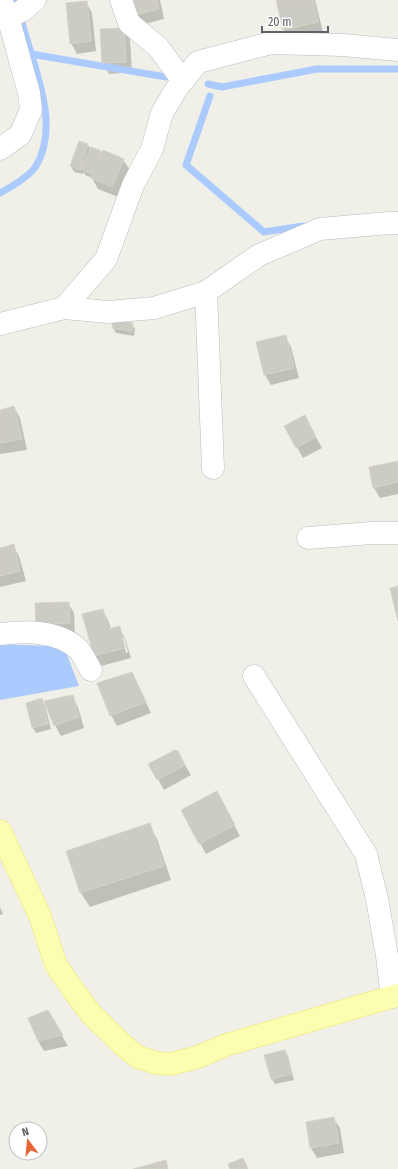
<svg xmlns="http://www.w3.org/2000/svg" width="398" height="1169" viewBox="0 0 398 1169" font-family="'Fira Sans Condensed',sans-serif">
  <rect width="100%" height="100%" fill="#f1f0e8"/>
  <polygon fill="#abcafe" points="0,644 48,646 66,652 79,686 0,700"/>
  <g fill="#0003" fill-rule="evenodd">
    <polygon points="128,0 160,0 164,19 138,26"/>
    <polygon points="277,0 315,0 323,32 290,40 284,30"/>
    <polygon points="86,2 92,13 96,51 77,54 71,43"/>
    <polygon points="123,29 130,39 132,72 109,74 103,63 101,30"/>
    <polygon points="79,142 88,145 91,150 100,152 102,155 123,160 130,170 118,197 98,189 92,178 85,175 84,172 83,174 74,172 71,166"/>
    <polygon points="132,324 135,329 134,336 116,333 113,328"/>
    <polygon points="285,336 291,347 299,378 271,385 265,375"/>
    <polygon points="14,407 20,418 27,450 0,454 0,411"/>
    <polygon points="285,426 310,426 322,448 303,458"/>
    <polygon points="398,462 398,494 380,498 374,488 370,468"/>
    <polygon points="13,546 19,556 26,581 0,587 0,549"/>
    <polygon points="68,603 74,613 75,634 37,625"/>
    <path d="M102,610l6,10 3,10 8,-3 6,11 6,20 -30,8 -6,-10zM122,637h2l4,15 -2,1z"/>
    <polygon points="132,673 151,713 117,726 111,715"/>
    <polygon points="72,696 78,707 84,728 61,736 55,725"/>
    <polygon points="42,700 45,705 51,729 36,733 33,728"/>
    <polygon points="177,752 191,775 164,790 150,765"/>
    <polygon points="222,803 240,836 206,854 182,811"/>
    <polygon points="149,824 157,839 171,880 90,907 81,893 67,852"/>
    <polygon points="0,907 3,914 0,915"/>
    <polygon points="47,1011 68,1046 44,1051 38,1041 29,1018"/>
    <polygon points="285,1051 288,1056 294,1080 275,1084 272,1079 266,1056"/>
    <polygon points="333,1118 340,1128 344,1153 317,1158 311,1148"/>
  </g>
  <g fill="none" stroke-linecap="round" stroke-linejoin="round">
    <g stroke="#abcafe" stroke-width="7">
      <polyline points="31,54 166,77"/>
      <polyline points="208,84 222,87 317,69 398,69"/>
      <polyline points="210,96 186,165 264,232 303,226"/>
      <path d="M0,193c11,-6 30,-17 36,-27 20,-34 6,-76 -4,-110 -6,-19 -11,-38 -18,-56"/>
    </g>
  </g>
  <g fill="#cccbc4" stroke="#d5d4c6">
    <polygon points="127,0 157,0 159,9 131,16"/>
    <polygon points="276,0 313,0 318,22 283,30"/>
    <polygon points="87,1 91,41 70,44 66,3"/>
    <polygon points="124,28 126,62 102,63 100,29"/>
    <polygon points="79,141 88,144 80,170 70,166"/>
    <polygon points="91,147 101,151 91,174 81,169"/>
    <polygon points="103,150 124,159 112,187 91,178"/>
    <polygon points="113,320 133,323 132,331 112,328"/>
    <polygon points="286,335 294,368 264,375 256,342"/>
    <polygon points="14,406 22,439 0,443 0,410"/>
    <polygon points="305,415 316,437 296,448 284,426"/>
    <polygon points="398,461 398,482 373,488 369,467"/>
    <polygon points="14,544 20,571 0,576 0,548"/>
    <polygon points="398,586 398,621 390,588"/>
    <polygon points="69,602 70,623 36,625 35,603"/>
    <polygon points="103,609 108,629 120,626 125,648 94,656 82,614"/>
    <polygon points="132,672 146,702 110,716 97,683"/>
    <polygon points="73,695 79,717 54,726 44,701"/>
    <polygon points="42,698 48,724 32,728 26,703"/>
    <polygon points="175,750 178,751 185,765 157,780 148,764"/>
    <polygon points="217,791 235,825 199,844 181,810"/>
    <polygon points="150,823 164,866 80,893 66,851"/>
    <polygon points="48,1010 63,1035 38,1041 28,1018"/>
    <polygon points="285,1050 292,1074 271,1079 264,1055"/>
    <polygon points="334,1117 339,1143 310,1148 306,1122"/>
    <polygon points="243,1158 248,1169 230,1169 228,1164"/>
    <polygon points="166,1160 168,1169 133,1169"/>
  </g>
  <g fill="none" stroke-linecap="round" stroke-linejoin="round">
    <g stroke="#babbc1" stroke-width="23">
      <g id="minor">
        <polyline points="121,0 129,23 158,47 183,81"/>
        <polyline points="8,17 22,11 35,0"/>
        <polyline points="0,149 20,135 31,110 29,93 8,17 1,0"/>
        <polyline points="206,292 213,468"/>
        <polyline points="64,308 106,259 133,185 152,149 162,113 177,88 198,62 271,43 343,45 398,50"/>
        <polyline points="0,324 64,308 108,312 154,308 206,292 259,255 320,229 389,223 398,223"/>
        <polyline points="308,538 372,533 398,533"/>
        <path d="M0,634c26,-3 57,-4 78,15 5,5 9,15 13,21"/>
        <polyline points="254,676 366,854 377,899 387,956 392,997"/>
      </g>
    </g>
    <g stroke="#f0e362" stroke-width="23">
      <polyline id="major" points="0,831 40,916 56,965 74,991 92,1015 123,1045 138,1057 156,1063 171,1064 198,1057 226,1045 398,995"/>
    </g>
    <use href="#minor" stroke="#fff" stroke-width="22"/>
    <use href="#major" stroke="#fbfeb0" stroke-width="22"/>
  </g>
  <g transform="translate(28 1141) rotate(344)"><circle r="19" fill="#ffffff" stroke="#bfc0c2"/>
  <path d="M0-3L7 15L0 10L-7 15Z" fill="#e76637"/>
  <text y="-6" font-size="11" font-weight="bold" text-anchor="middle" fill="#5f6167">N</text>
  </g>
  <path d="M262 26v6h66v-6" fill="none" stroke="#5f6167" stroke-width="2"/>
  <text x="268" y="26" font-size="12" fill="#5f6167" stroke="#ffffff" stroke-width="3" paint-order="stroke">20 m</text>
</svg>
